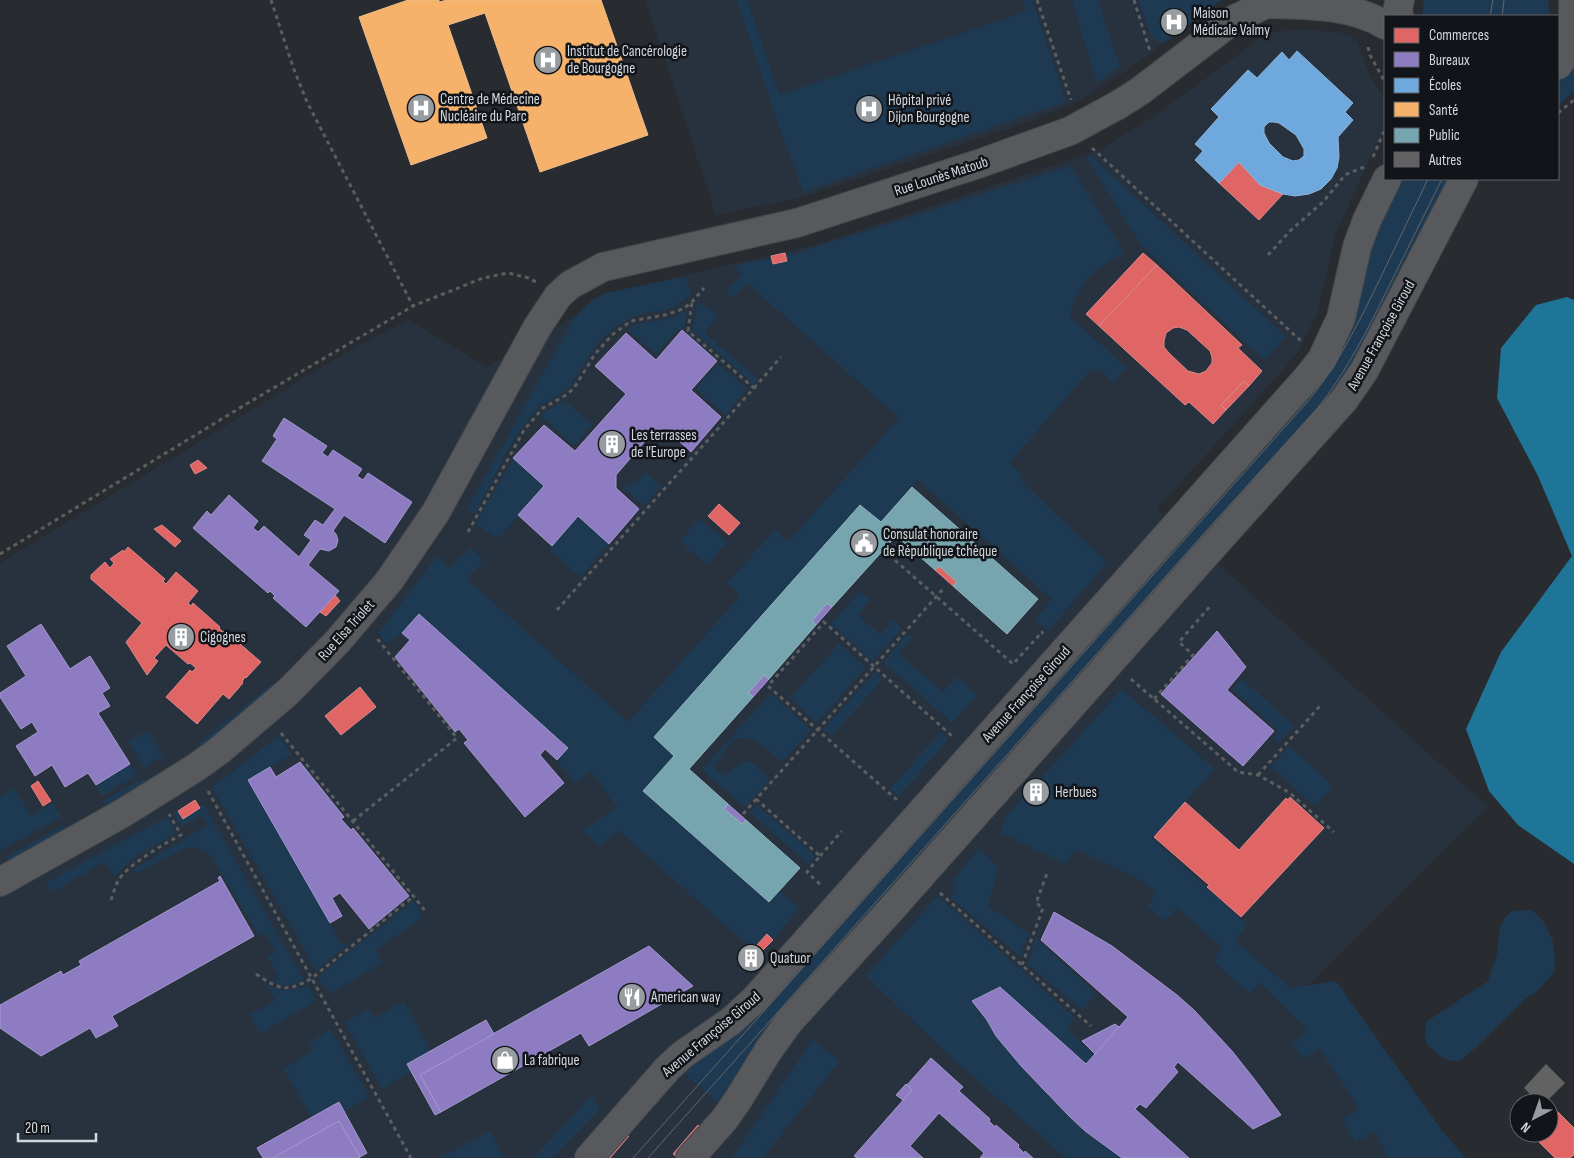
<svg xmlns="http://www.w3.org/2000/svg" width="1574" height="1158" viewBox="0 0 1574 1158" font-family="'Sofia Sans Condensed',sans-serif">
  <rect width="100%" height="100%" fill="#282c30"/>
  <g fill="#27323e" fill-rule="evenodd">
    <polygon points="645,0 1221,0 1122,74 1082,99 1033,120 799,198 716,215"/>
    <path d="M1303,29l39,4 12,5 4,6 8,23 8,16 11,17v26l-50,109 -17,76 -20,40 -9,12 -132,146 331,298 -197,195 164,156h-1455v-595l355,-216 54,-27 78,47 91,-53 34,-22 207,-48 284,-96 50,-31 109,-80 13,-5zM128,547l37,31 -2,3 3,3 10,-12 12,31 3,3 2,-3 27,24 -1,1 4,4 2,-1 36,31 -14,16 -2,-1 -3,5 1,1 -14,16 -6,-5 -26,30 -31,-27 24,-26 2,1 4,-4 -30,-23 -12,13 4,4 -12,12 -20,-32 16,-19 -51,-44 1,-4 13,-12 5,5 4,-5 -4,-4 12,-9 2,2z"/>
  </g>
  <g fill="#1e3a53">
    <polygon points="737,0 747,0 779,95 1026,12 1023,0 1032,0 1066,102 803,192 770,100"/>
    <polygon points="1072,0 1098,0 1120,67 1097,83"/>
    <polygon points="1138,0 1221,0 1163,44 1151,36"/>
    <polygon points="1424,0 1548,0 1550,16 1422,16"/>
    <polygon points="1574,68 1574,91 1558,106 1558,82"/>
    <polygon points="1091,156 1286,337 1264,360 1141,245 1087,159"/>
    <path d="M1070,166l55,87c-31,14 -47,30 -55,64l57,51 -14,15 -11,-11 -10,-4 -83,95 13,12 -2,5 87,82 -59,69 -13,-11 17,-21 -134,-119 -37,42 -21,-17 -206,232 20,19 -31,35 126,111 11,-11 19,17 -26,32 -6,-6 -14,16 -134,-119 -19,15 -18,-15 35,-24 -26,-36 -16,13 -18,-24 11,-12 -149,-133 -17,18 -16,10 -7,-10 58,-77 12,12 21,-20 14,12 -17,19 161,143 112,-126 -13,-13 48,-53 14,11 110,-123 -152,-135 -13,15 -8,-7 16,-17 -9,-8 64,-13z"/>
    <polygon points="1399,179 1454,179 1358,362 722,1107 682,1071 1300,401"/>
    <path d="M685,277l6,15c-21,27 -40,14 -65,28 -30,17 -38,41 -57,67l-4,5 -25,14 -17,20 -14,21 -34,67 -8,-5 107,-191 17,-17 15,-8z"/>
    <polygon points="699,301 718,316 704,333 758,379 754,384 693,331 697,303"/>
    <polygon points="687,310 685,327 677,331 656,354 628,330 635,324 672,318"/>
    <polygon points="718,364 747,389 725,415 696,389"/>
    <polygon points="565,401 592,425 574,446 541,416 544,411"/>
    <polygon points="513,458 544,486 498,539 476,524"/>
    <polygon points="646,473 661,486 644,506 622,487 633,483"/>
    <polygon points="578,516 609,544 580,577 551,551 552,546"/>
    <polygon points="700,519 727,542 707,565 680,541"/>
    <polygon points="860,591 870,600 858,615 880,635 893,620 902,628 873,661 831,624"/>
    <polygon points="908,633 913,637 898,653 943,692 957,677 977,695 952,723 884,662"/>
    <polygon points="839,644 866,667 817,723 790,698"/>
    <polygon points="875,672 883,679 832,736 823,730"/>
    <polygon points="1242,679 1294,726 1278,743 1273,739 1279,731 1232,689"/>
    <polygon points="271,684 274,687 204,750 199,743 232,717"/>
    <polygon points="1122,689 1215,769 1152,838 1247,925 1235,941 1290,988 1336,981 1443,1132 1466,1158 1388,1158 1375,1132 1355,1142 1343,1120 1359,1108 1319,1048 1304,1059 1292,1045 1307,1030 1260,982 1250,994 1213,961 1222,948 1178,908 1164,920 1148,906 1156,892 1137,878 1076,850 1065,864 1000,832 1006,817"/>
    <polygon points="771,693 811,730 782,762 755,740 735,738 713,766 724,776 740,763 750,761 770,779 745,807 702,770"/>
    <polygon points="148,731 163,756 144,768 128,741"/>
    <polygon points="941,732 949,739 899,796 890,789"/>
    <polygon points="278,736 292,754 249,780 340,942 347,946 316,971 212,787 242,765"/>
    <polygon points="1289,746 1333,786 1315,806 1271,767"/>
    <polygon points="130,764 137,775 102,796 96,785"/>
    <polygon points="144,778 148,784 105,808 103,801"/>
    <polygon points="14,789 31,816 52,803 61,817 0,851 0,797"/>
    <path d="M204,805l100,175c-13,5 -20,8 -33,1l8,-4 -12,-20 9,-6 -11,-18 -6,3 -49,-82 -13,-7 -13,1 -48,26 -2,-5 74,-44 -6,-10 -21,12 -8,-14 5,-2 5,8z"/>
    <polygon points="757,805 815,856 808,864 750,812"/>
    <polygon points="167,817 176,833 135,857 114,876 105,861 52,892 47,882"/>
    <polygon points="64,825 68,830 8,862 6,857"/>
    <polygon points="979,848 998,867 988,906 1029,934 1020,956 950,897 956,887 951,883"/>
    <polygon points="938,896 1075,1018 1067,1029 1094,1055 1086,1064 1000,987 972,1001 987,1020 996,1036 1032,1079 1085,1131 1122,1158 1066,1158 952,1058 866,976"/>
    <polygon points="413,901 420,911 421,920 376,949 382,963 330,994 318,977"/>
    <polygon points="1532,910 1543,921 1549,932 1553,942 1555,958 1554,972 1538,991 1525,999 1474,1049 1461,1060 1450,1061 1440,1056 1429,1047 1425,1041 1426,1022 1488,981 1497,954 1500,927 1506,916 1513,911"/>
    <polygon points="1043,920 1037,939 1096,994 1083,1010 1027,964 1033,950 1032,946"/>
    <path d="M267,985c14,8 26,6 41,0l8,16 -56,33 -11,-19 27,-15 -10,-14z"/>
    <polygon points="404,1002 431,1051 407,1064 411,1072 382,1089 345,1022 368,1009 374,1018"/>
    <polygon points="329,1030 331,1030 369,1097 344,1112 312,1117 283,1069 312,1051 308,1044"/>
    <polygon points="813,1039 838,1060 838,1063 763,1158 732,1158"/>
    <polygon points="592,1095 600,1109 552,1158 534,1158"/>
    <polygon points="490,1131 504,1158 439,1158"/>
  </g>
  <polygon fill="#1f7597" points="1567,297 1574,300 1574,864 1518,825 1489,791 1466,729 1501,652 1572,556 1538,476 1497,398 1501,348 1536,305"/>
  <g fill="#e06666" stroke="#dc888a" fill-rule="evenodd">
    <polygon points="1239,162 1260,185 1283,194 1259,220 1219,183"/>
    <polygon points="785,253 787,261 773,264 771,256"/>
    <polygon points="1143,253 1157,265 1099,326 1086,314"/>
    <path d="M1157,265l85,80 -4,3 24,23 -13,15 -5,-5 -23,24 5,5 -13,14 -24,-22 -4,3 -86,-79zM1179,327l8,3 23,21 2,6v6l-6,8 -7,3 -11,-3 -19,-18 -5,-6v-6l2,-8 7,-5z"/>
    <polygon points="1244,381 1249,386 1226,410 1221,405"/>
    <polygon points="198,460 207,468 195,474 190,465"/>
    <polygon points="719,504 740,523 729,535 708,516"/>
    <polygon points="162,525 181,541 175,547 154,529"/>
    <polygon points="128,547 165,579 163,581 166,584 176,572 198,591 188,603 191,606 193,603 220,627 219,628 223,632 225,631 261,662 246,678 245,677 242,682 243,683 229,699 223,694 197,724 166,697 190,670 192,672 196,668 190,663 188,664 166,645 154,658 158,661 147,675 126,642 142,623 91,579 91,575 105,562 110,568 114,563 110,559 123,550 124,552"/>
    <polygon points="939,566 957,582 953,586 935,570"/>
    <polygon points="335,595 340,601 326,616 320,612"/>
    <polygon points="360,687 376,707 341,735 325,716"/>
    <polygon points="38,781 51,801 43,806 31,786"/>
    <polygon points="1038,784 1044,789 1035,800 1029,794"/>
    <polygon points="1290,797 1324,828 1241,917 1207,887 1209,885 1154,837 1185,802 1239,850 1286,798 1288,800"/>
    <polygon points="195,800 200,808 183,819 178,811"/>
    <polygon points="767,934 773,940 763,950 757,945"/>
    <polygon points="753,950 758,955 749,967 743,961"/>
    <polygon points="1556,1110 1574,1128 1574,1155 1570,1158 1555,1158 1531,1134 1549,1133 1549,1117"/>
    <polygon points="698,1125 703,1130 678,1158 673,1154"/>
    <polygon points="624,1132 629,1136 610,1158 601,1158"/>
  </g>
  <g fill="#8e7cc3" stroke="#a398cb">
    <polygon points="682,330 717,361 691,390 721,417 691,452 668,431 653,432 616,475 616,488 639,509 609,544 578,516 552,546 518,515 544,486 513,458 544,425 575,451 626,394 595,366 626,333 656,360"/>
    <polygon points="284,418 327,446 322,453 328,457 333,450 362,469 357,476 363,480 368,473 412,502 385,543 344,515 333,531 336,534 338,540 336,547 329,551 320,549 308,565 339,591 306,627 273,598 275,596 270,591 268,593 193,528 207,511 211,515 229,495 258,521 253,528 258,532 264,526 299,557 311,540 304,535 315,520 323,525 335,509 262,461 277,439 273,436"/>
    <polygon points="827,603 832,607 816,625 812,621"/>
    <polygon points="419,614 568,748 557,760 545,749 540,755 564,783 525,817 464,743 468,740 459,729 455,732 395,657 410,640 402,633"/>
    <polygon points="41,624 70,669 90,656 110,688 102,693 110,706 98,713 130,764 96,785 88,773 65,787 52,765 35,776 16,746 38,732 32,722 21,729 0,697 0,693 26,676 7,646"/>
    <polygon points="1217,631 1246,667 1227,690 1274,731 1243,766 1161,694"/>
    <polygon points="764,675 769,679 753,697 748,693"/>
    <polygon points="300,762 344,817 341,819 351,830 353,828 409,896 369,929 340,893 332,898 342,916 330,923 248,780 270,767 276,777"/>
    <polygon points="728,804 746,820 742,824 724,809"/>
    <polygon points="220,876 254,936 112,1016 118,1026 96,1038 90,1028 41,1056 0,1028 0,1005 61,971 63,975 81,965 79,961 220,881 218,878"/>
    <polygon points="1054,912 1112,946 1177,995 1194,1010 1232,1051 1255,1080 1281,1115 1253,1129 1178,1062 1174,1067 1178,1072 1146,1108 1140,1104 1135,1109 1189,1158 1122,1158 1085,1131 1069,1116 1022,1067 996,1036 987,1020 972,1001 1000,987 1086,1064 1128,1017 1041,940"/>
    <polygon points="649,946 693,986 589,1046 581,1033 441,1112 420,1075"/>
    <polygon points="486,1020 494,1034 420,1075 441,1112 435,1115 407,1064"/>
    <polygon points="1115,1024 1119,1027 1095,1054 1082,1041"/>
    <polygon points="931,1058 963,1087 959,1091 990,1119 989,1121 995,1127 996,1125 1019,1145 1018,1147 1024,1153 1025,1151 1033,1158 980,1158 984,1153 939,1113 910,1146 923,1158 857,1158 854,1156 912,1090 907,1085"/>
    <polygon points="906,1084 912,1090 903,1100 896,1095"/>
    <polygon points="339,1102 367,1153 360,1157 339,1121 273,1158 263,1158 257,1148"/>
    <polygon points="339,1121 360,1157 358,1158 273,1158"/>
  </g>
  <path fill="#6fa8dc" stroke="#8db6dc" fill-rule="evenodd" d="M1297,51l56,52 -8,9 8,8 -15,17 1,20 -2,11 -6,11 -10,10 -12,5 -14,2 -12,-2 -23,-9 -21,-23 -20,21 -24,-23 8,-9 -8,-7 24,-27 -8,-8 37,-39 9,8 25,-26 7,8zM1269,122h5l5,1 17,12 8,14v7l-5,4 -6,1 -10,-4 -14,-14 -5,-10v-6z"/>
  <polygon fill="#f6b26b" stroke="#ecbd8d" points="408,0 439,0 439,2 447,0 601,0 648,135 540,172 485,13 448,25 487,138 411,165 359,17"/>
  <polygon fill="#76a5af" stroke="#92b4bd" points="912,487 1038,599 1007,634 953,586 957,582 939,566 935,570 896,536 832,607 827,603 812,621 816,625 769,679 764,675 748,693 753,697 689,769 728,804 724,809 742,824 746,820 800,868 769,902 643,791 674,756 654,737 860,505 881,522"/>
  <polygon fill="#636263" points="1546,1064 1565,1083 1545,1103 1539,1103 1524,1088"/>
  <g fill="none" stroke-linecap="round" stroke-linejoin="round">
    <g stroke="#44484b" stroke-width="30">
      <g id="minor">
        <path d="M1266,4c39,1 85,0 119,21"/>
        <polyline points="1399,16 1398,7 1400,0"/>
        <path d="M1558,65c13,-17 16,-44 15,-65"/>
        <polyline points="0,882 123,813 195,768 220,750 288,692 337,642 389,581 436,512 538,326 558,296 570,285 603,267 797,223 981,163 1070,131 1118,105 1140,91 1233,20 1266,4 1271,0"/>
        <polyline points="589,1158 667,1069 682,1055 731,1021 755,999 1307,378 1322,359 1341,318 1357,247 1367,220 1387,179"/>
        <polyline points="690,1158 724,1120 738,1100 768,1051 788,1023 887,914 1191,571 1344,400 1364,371 1464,179"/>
      </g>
    </g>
    <g stroke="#5b5e60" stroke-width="3" stroke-dasharray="4 4" stroke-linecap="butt">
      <polyline points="271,0 293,67 307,102 413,306"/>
      <polyline points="1037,0 1071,100"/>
      <polyline points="1134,0 1150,51"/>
      <polyline points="1368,47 1370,55 1385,82"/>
      <polyline points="1558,113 1574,100"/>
      <polyline points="1092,148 1301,341"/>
      <polyline points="1373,157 1385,129"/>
      <polyline points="1268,255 1291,230 1323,202 1345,175 1364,167"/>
      <polyline points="754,388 781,357"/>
      <polyline points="468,532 524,430 543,408 568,394 576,385 595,354 612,335 631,321 665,315 683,309 692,302 704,288"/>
      <polyline points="0,554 248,403 413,306 483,278 508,273 529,278 536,282"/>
      <polyline points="889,555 1013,664 1042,632 1043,634"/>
      <polyline points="557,610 754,388 688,331 692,302"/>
      <polyline points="1131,679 1238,772 1258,775 1290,793 1334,832"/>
      <polyline points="1154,699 1193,655 1179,642 1212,604"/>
      <polyline points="281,733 427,913"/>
      <polyline points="1258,775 1321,705"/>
      <polyline points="208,791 411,1158"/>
      <polyline points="756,799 820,856 807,872 822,886"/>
      <polyline points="897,800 768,686 824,622 952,736"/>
      <polyline points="743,814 943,589"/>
      <polyline points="353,821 457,738 375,636"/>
      <polyline points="820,856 842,831"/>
      <polyline points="940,893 1091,1026"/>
      <path d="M111,900c2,-6 4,-13 7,-19 8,-15 47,-38 63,-46l-12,-21"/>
      <polyline points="1022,965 1043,908 1036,903 1048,871"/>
      <path d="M256,974c24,16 30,19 56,4l102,-82"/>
    </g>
    <use href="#minor" stroke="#57595c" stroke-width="28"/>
    <g stroke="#646668" stroke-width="1">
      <polyline points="1490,16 1493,0"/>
      <polyline points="1502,16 1504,0"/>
      <path d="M633,1158l676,-758c29,-36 48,-74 68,-115 17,-35 34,-71 51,-106"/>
      <path d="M648,1158l560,-629 109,-120c30,-38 51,-80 72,-123 18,-36 35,-71 53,-107"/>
    </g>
  </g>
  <defs>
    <g id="hospital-disc" transform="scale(1.4375)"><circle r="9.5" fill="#979ca0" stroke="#111418"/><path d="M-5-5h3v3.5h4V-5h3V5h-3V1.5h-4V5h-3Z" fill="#fff"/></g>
    <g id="building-disc" transform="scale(1.4375)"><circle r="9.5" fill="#979ca0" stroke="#111418"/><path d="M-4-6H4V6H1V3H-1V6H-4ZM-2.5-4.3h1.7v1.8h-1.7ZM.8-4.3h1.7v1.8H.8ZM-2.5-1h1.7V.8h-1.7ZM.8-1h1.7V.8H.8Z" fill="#fff"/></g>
    <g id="civic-disc" transform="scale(1.4375)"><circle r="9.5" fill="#979ca0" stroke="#111418"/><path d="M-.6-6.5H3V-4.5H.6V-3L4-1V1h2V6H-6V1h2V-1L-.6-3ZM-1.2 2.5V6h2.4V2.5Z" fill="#fff"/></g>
    <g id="restaurant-disc" transform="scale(1.4375)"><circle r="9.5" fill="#979ca0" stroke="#111418"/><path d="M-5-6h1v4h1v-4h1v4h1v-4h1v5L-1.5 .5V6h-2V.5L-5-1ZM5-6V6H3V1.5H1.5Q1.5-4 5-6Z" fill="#fff"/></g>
    <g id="shop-disc" transform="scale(1.4375)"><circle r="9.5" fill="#979ca0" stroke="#111418"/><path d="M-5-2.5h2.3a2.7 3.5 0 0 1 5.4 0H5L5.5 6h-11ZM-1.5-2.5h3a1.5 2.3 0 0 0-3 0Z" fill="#fff"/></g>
  </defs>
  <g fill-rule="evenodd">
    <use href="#hospital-disc" x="1174" y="22"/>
    <use href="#hospital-disc" x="548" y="60"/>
    <use href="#hospital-disc" x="421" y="108"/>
    <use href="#hospital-disc" x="869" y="109"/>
    <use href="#building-disc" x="612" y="444"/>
    <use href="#civic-disc" x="864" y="543"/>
    <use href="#building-disc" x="181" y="637"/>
    <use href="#building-disc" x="1036" y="792"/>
    <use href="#building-disc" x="751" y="958"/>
    <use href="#restaurant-disc" x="632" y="997"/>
    <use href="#shop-disc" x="505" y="1060"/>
  </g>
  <g text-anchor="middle" stroke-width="5" stroke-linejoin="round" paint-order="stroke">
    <g font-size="15" fill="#d3d8dd" stroke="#111418" text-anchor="start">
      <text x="1193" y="18">Maison<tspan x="1193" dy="17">Médicale Valmy</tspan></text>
      <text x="567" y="56">Institut de Cancérologie<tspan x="567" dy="17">de Bourgogne</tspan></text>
      <text x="440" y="104">Centre de Médecine<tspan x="440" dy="17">Nucléaire du Parc</tspan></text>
      <text x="888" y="105">Hôpital privé<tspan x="888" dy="17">Dijon Bourgogne</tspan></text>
      <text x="631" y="440">Les terrasses<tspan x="631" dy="17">de l'Europe</tspan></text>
      <text x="883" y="539">Consulat honoraire<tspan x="883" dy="17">de République tchèque</tspan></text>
      <text x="200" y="642">Cigognes</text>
      <text x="1055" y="797">Herbues</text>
      <text x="770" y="963">Quatuor</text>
      <text x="651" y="1002">American way</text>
      <text x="524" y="1065">La fabrique</text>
    </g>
    <g font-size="15" fill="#d3d8dd" stroke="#111418">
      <text transform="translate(941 176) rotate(-18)" y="5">Rue Lounès Matoub</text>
      <text transform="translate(1381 335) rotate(-61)" y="5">Avenue Françoise Giroud</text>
      <text transform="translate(346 630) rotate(-48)" y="5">Rue Elsa Triolet</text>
      <text transform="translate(1026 694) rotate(-48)" y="5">Avenue Françoise Giroud</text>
      <text transform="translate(711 1034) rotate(-40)" y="5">Avenue Françoise Giroud</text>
    </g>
  </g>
  <rect x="1384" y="15" width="175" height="165" fill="#111418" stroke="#5f6267"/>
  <rect x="1394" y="28" width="25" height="15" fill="#e06666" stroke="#5f6267"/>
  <text x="1429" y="40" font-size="15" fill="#d3d8dd">Commerces</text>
  <rect x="1394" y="52" width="25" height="15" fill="#8e7cc3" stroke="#5f6267"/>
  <text x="1429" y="65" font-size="15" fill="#d3d8dd">Bureaux</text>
  <rect x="1394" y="78" width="25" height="15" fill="#6fa8dc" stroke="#5f6267"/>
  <text x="1429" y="90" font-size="15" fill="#d3d8dd">Écoles</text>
  <rect x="1394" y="102" width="25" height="15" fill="#f6b26b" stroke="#5f6267"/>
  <text x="1429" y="115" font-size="15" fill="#d3d8dd">Santé</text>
  <rect x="1394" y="128" width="25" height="15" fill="#76a5af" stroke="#5f6267"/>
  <text x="1429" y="140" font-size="15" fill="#d3d8dd">Public</text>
  <rect x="1394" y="152" width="25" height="15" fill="#636263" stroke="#5f6267"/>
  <text x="1429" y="165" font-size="15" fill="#d3d8dd">Autres</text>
  <g transform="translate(1534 1118) rotate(221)"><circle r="24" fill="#111418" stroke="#5f6267"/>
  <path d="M0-4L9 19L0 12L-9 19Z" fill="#979ca0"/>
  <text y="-8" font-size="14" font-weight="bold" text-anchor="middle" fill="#d3d8dd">N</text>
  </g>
  <path d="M18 1133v8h78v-8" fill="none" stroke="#d3d8dd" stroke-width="2.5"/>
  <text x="25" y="1133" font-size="15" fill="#d3d8dd" stroke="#111418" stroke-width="4" paint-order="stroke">20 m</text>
</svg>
